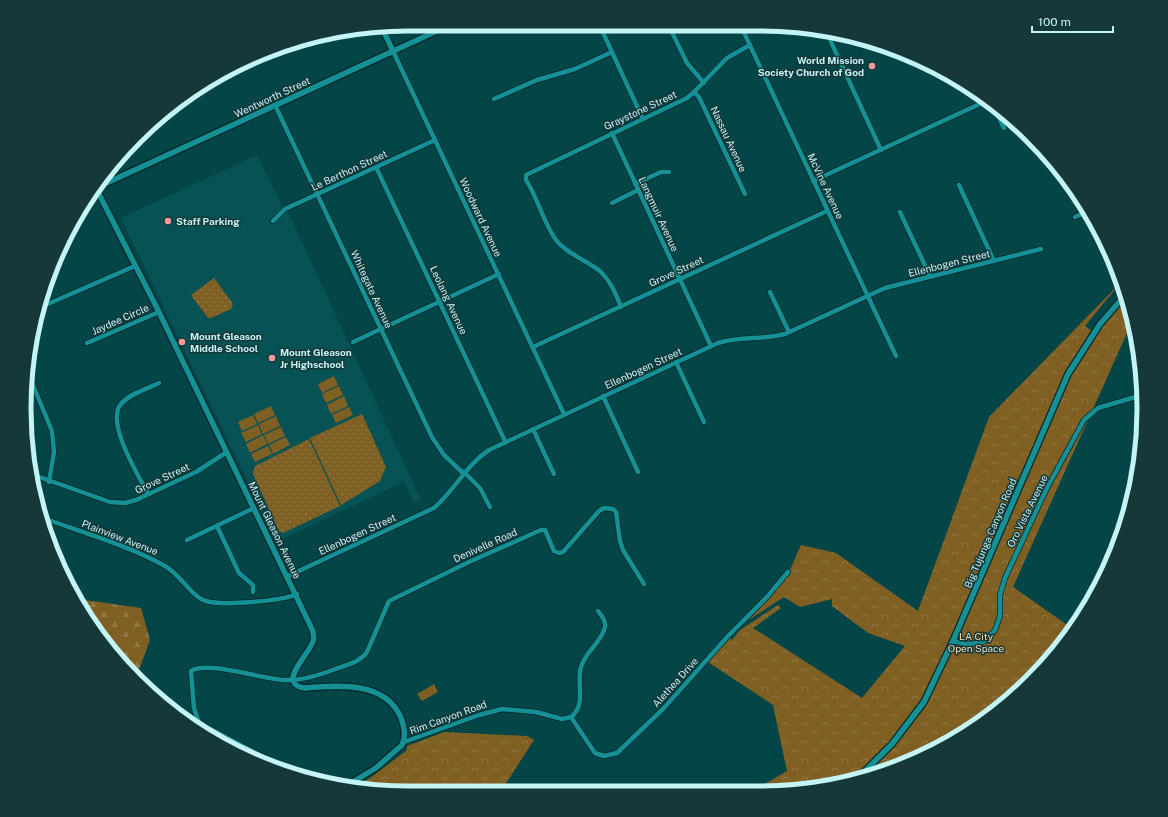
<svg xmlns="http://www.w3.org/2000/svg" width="1168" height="817" viewBox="0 0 1168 817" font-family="'Public Sans',sans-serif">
  <defs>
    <pattern id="grass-dots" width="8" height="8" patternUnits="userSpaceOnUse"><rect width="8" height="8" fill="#805f23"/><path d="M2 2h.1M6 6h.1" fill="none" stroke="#907744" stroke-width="1.8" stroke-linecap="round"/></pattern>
    <pattern id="forest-firs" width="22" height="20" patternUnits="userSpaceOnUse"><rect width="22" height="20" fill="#805f23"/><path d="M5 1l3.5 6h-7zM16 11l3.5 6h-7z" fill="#907744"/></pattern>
    <pattern id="park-crowns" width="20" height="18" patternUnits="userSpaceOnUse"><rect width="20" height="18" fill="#805f23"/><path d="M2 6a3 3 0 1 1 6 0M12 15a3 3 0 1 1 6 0" fill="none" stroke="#907744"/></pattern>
  </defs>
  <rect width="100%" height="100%" fill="#044548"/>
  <polygon fill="#075255" points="257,155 282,205 289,214 421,500 414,503 404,482 278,541 230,445 121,218"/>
  <g fill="url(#grass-dots)">
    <polygon points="214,278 233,304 231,309 211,318 208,318 191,295"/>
    <polygon points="362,414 386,467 380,481 341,505 310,438"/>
    <polygon points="309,439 340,506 283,533 279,531 253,474 255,466"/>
  </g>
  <polygon fill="url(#forest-firs)" points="78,599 141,608 150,640 136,678 120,662"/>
  <g fill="url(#park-crowns)" fill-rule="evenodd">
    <path d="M1122,281l-37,45 8,6 33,-39 6,29 -119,265 60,42 -8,13 -52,55 -84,56 -119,37h-55l32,-19 -14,-66 -68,-45 27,-32 32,-29 26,-29 11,-25 35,8 82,58 71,-194zM784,597l16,10 32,-8v7l36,27 37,13 -43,52 -109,-70 28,-20 -3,-3 -38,25 -8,10 -3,-3 12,-12z"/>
    <polygon points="444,732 527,736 534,740 501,791 384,792 354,787 370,778 407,750 407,746"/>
  </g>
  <g fill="#805f23">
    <polygon points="334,376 338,385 322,393 318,384"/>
    <polygon points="339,386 343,395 326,403 322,394"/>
    <polygon points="344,396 348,406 331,414 327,405"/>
    <polygon points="271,406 275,415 258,423 254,414"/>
    <polygon points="349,407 353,415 336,423 332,415"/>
    <polygon points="253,415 257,424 242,431 238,422"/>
    <polygon points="276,416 280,426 263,434 259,424"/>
    <polygon points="258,425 262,434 246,442 241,433"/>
    <polygon points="281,427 285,436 268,444 264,435"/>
    <polygon points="263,435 267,444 250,453 246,444"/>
    <polygon points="286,437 290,445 273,454 269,445"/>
    <polygon points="268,446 272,454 255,462 251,454"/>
    <polygon points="434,684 438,692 422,701 417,694"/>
  </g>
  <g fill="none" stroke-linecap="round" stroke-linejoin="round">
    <g stroke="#05282a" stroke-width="6">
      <g id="minor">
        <polyline points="599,24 643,119"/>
        <polyline points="668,24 687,63 704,83"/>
        <polyline points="740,24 896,356"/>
        <polyline points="826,31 881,150"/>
        <polyline points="393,51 564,414"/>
        <polyline points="694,92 699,97 745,194"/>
        <polyline points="494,99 537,80 575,69 612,52"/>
        <polyline points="275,105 432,437 444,455 463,473"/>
        <polyline points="996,112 1004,128"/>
        <polyline points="612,133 711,346"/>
        <polyline points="376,167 505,441"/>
        <polyline points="813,181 984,102"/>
        <polyline points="635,184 661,172 669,172"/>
        <polyline points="959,185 994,261"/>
        <polyline points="612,203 638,190"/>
        <polyline points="900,212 930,276"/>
        <polyline points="1075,217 1089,211"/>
        <polyline points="273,221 285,209 435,140"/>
        <polyline points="770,292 789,332"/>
        <polyline points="41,307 135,266"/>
        <path d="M621,307c-5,-13 -10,-25 -20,-35 -14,-12 -33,-17 -45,-32 -13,-18 -18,-42 -30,-60v-5l161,-77 7,-6 33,-34 23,-13"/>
        <polyline points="353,342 499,274"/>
        <polyline points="87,343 159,312"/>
        <polyline points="533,347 827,211"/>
        <polyline points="676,362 704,422"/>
        <polyline points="28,373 52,431 54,452 49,482"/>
        <polyline points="603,396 638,472"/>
        <polyline points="533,429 554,474"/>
        <polyline points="464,472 480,488 490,507"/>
        <polyline points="31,474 110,502 125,503 136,500 196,472 227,452"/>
        <path d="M148,494c-9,-18 -43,-72 -27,-90 8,-10 26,-15 38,-21"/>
        <path d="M43,518c41,15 84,27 122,48 15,8 27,31 41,35 17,5 76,0 91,-7"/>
        <polyline points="217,526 239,573 253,585 253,592"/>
        <polyline points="187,540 254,508"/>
        <path d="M288,576l146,-68c21,-18 32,-43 55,-58l229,-107c22,-7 45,-3 67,-9l100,-46 156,-39"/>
        <polyline points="953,641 966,644 979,643 985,641 995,630 1000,616 1000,595 1005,578 1047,488 1084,420 1098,408 1142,395"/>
        <polyline points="571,717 595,753 604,756 617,753 663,709 728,636 767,597 788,572"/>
        <path d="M404,742l75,-27 23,-6 34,3 26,7 9,-2c16,-13 5,-33 10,-50 4,-15 21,-25 24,-40 1,-6 -3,-11 -7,-16"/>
        <path d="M296,774l-97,-51 -5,-15 -3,-37c15,-11 74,9 94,9 17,1 38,-6 53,-12 11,-4 22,-6 29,-16l22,-51 80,-39 72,-32h4l9,21 5,2 4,-1 36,-41 5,-3 9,1 3,3 4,29 3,9 21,34"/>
      </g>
    </g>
    <g stroke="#05282a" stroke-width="8">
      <g id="tertiary">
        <polyline points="382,28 393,51"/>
        <polyline points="100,186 452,24"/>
        <path d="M97,190l62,122 153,317c1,4 3,8 1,12 -3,13 -38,43 -8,47 33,-3 81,-7 96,30 3,8 5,19 1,27l-26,23 -30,18"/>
        <polyline points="862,774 892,744 924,702 953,641 1068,374 1100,324 1126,294"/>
      </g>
    </g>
    <use href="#minor" stroke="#159196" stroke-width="4.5"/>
    <use href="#tertiary" stroke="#159196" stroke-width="5.5"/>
  </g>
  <g fill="#f59b9b" stroke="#163839" stroke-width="1.5">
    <circle cx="872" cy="66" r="4"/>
    <circle cx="168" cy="221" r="4"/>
    <circle cx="182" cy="342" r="4"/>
    <circle cx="272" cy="358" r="4"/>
  </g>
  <g text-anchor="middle" stroke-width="3" stroke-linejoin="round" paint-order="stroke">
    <g font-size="10" font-weight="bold" fill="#c4f4f6" stroke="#163839" text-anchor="start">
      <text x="864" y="64" text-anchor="end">World Mission<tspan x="864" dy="12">Society Church of God</tspan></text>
      <text x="176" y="225">Staff Parking</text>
      <text x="190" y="340">Mount Gleason<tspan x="190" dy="12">Middle School</tspan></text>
      <text x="280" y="356">Mount Gleason<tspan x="280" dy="12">Jr Highschool</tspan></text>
    </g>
    <g font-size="10" fill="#c4f4f6" stroke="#163839">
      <text transform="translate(272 97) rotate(-25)" y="4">Wentworth Street</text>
      <text transform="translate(640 110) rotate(-25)" y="4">Graystone Street</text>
      <text transform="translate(729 139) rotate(65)" y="4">Nassau Avenue</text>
      <text transform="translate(349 170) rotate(-25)" y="4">Le Berthon Street</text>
      <text transform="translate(826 186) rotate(65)" y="4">McVine Avenue</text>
      <text transform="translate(659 214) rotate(65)" y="4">Langmuir Avenue</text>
      <text transform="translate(481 217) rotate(65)" y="4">Woodward Avenue</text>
      <text transform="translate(949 263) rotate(-14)" y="4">Ellenbogen Street</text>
      <text transform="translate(676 271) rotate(-25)" y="4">Grove Street</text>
      <text transform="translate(372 289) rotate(65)" y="4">Whitegate Avenue</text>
      <text transform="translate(449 300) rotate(65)" y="4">Leolang Avenue</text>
      <text transform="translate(120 319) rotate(-24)" y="4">Jaydee Circle</text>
      <text transform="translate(643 368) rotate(-25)" y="4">Ellenbogen Street</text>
      <text transform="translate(162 478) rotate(-25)" y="4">Grove Street</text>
      <text transform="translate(1027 511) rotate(-64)" y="4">Oro Vista Avenue</text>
      <text transform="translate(275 530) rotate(64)" y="4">Mount Gleason Avenue</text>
      <text transform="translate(990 533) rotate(-67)" y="4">Big Tujunga Canyon Road</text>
      <text transform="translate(357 534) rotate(-25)" y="4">Ellenbogen Street</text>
      <text transform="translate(120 537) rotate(21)" y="4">Plainview Avenue</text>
      <text transform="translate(485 545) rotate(-24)" y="4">Denivelle Road</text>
      <text transform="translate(675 682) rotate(-48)" y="4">Alethea Drive</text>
      <text transform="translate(448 717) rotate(-20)" y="4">Rim Canyon Road</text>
    </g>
    <g font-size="10" fill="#fadeb1" stroke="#163839">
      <text x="976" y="640">LA City<tspan x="976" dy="12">Open Space</tspan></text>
    </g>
  </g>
  <path d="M0 0H1168V817H0ZM408 31H760A377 377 0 0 1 1137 408V409A377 377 0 0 1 760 786H408A377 377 0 0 1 31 409V408A377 377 0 0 1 408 31Z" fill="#163839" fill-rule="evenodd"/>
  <path fill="none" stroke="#c4f4f6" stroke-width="5" d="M408 31H760A377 377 0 0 1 1137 408V409A377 377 0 0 1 760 786H408A377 377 0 0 1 31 409V408A377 377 0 0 1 408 31Z"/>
  <path d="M1032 26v6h81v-6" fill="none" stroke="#c4f4f6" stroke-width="2"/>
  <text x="1038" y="26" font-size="12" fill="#c4f4f6" stroke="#163839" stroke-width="3" paint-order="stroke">100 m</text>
</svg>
